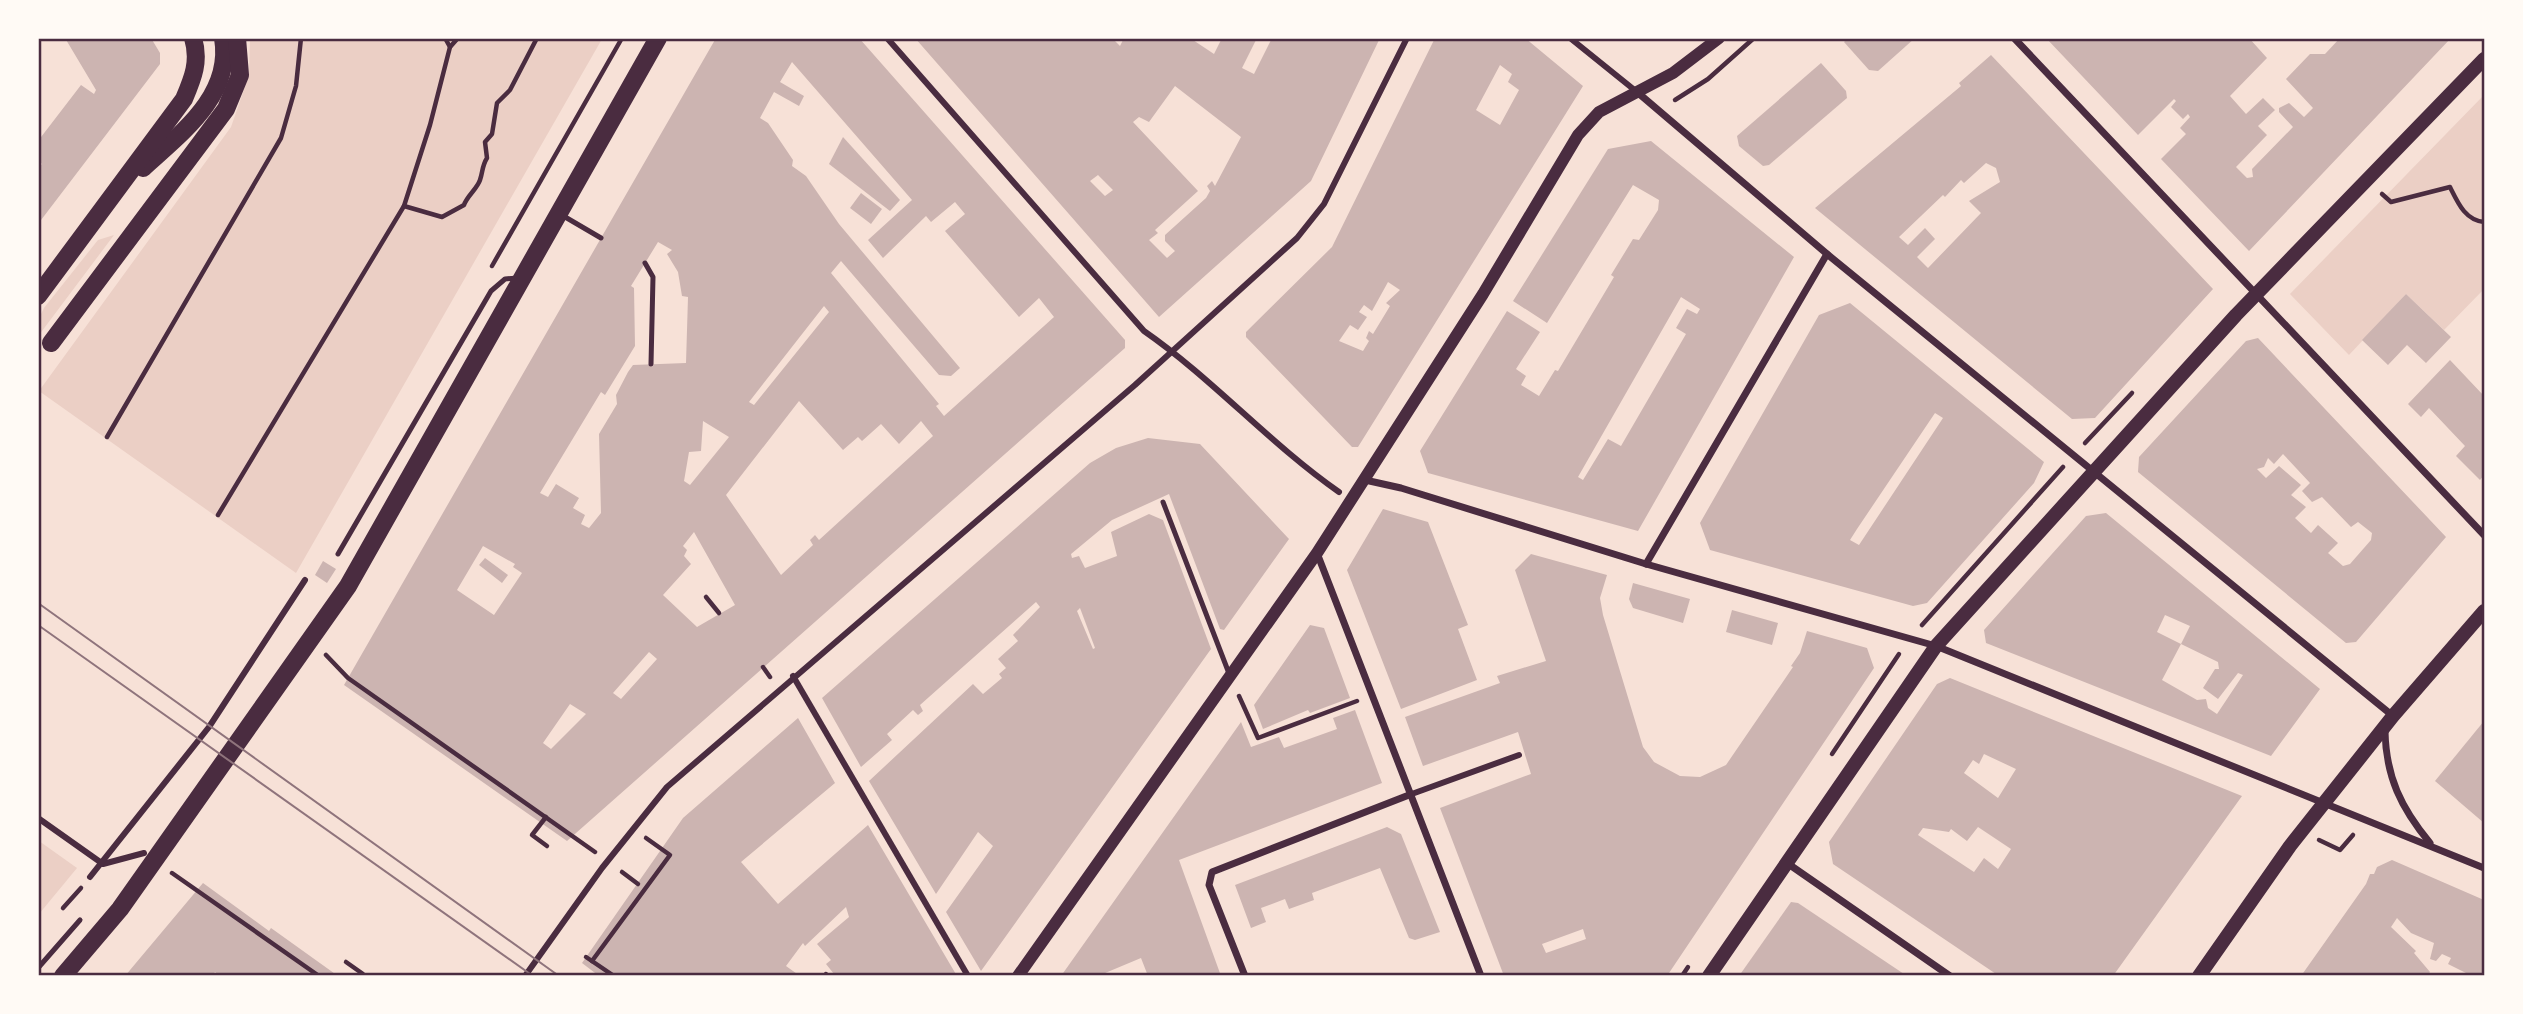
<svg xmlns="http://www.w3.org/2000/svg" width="2523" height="1014" viewBox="0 0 2523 1014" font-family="Merriweather,serif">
  <rect width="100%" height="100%" fill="#f7e1d7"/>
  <g fill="#ebcfc5">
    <polygon points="250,39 602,39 296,573 39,391 231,127 249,75"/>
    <polygon points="2484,95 2484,289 2444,330 2406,294 2349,355 2290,294"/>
    <polygon points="114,235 39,335 39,336 39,318 44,308 98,240"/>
    <polygon points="39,841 77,868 39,914"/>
  </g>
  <g fill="#ccb4b1" fill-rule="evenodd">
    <polygon points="65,38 151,38 160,53 160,64 38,224 38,167 42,164 38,161 38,141 81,85 94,94 96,90"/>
    <path d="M716,38h143l266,302v8l-558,493 -223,-156zM792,62l120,138 -44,40 15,18 43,-42 5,6 24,-20 10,12 -20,17 74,86 20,-19 15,19 -110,99 -8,-10 3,-2 -108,-131 10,-12 98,114 12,1 9,-8 -121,-144 -33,-48 -14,-10 1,-6 -25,-37 -8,-5 14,-26 25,14 5,-10 -24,-14zM658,242l14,8 -5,4 11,18 4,24 6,1 -2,66 -53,2 -5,7 -12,23 1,9 -18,30 2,79 -12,15 -8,-4 4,-9 -12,-7 6,-10 -23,-14 -8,13 -8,-4 61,-101 4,3 30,-49 -1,-58 -3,-2zM824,306l5,6 -75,93 -5,-3zM799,401l44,49 15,-13 4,4 19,-17 18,20 22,-23 12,15 -114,104 -4,-5 -5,5 3,5 -32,30 -55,-80zM703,421l26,16 -39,48 -6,-4 5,-29 12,-1zM694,532l41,73 -38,22 -34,-32 28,-31 -7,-8 3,-6 -4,-4zM483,546l32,18 -2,3 9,6 -28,42 -37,-25zM649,652l8,7 -36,40 -8,-6zM570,704l16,10 -35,35 -8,-6z"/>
    <path d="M915,38h197l8,8 4,-8h66l24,16 8,-16h35l-15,30 12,6 18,-36h108l-69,143 -152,136zM1175,86l66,51 -26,49 -3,-5 -5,5 3,5 -4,7 -41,37v6l10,10 -8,7 -18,-18 9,-7 -3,-3 43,-39 -65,-69 6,-5 10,5zM1098,175l15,15 -8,6 -15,-15z"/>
    <path d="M1435,38h90l58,48 -225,361h-6l-106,-110v-5l86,-85zM1500,65l12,9 -4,8 11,8 -19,35 -24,-15zM1388,282l12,8 -14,13 4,3 -17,28 -4,-3 -3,7 3,3 -6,10 -24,-10 11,-16 8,5 9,-13 -8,-5 5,-7 8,6z"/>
    <polygon points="1848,38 1915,38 1878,71 1869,70 1844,42"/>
    <polygon points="2046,38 2249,38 2267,58 2230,96 2246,114 2263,98 2275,110 2258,126 2267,135 2236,167 2247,178 2253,177 2252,169 2293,127 2279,112 2279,108 2289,103 2304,117 2313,108 2286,79 2310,54 2325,54 2340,38 2451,38 2249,251 2161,159 2186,134 2180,128 2190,117 2188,114 2183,119 2171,107 2176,101 2174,99 2138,135"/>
    <path d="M1991,55l222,234 -118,129 -23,1 -257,-211 146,-122 -2,-3zM1986,163l10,5 4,14 -31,19 12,12 -53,55 -11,-11 18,-18 -10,-11 -17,17 -9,-8 44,-42 2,2 16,-17 3,3z"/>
    <polygon points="1821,63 1846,91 1847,98 1769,165 1763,166 1739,146 1737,136"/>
    <polygon points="843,137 900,200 890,211 829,164"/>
    <path d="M1651,141l143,116 -156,274 -210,-58 -8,-22 87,-140 33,21 -24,37 10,7 -5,9 18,11 16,-26 3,1 56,-94 -3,-2 22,-36 6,1 19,-30 1,-10 -26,-15 -86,138 -34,-22 95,-152zM1681,297l19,12 -3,5 -10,-5 -11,19 10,6 -65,112 -13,-7 -25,41 -5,-3z"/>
    <polygon points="861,193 882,209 871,224 850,208"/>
    <polygon points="2406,294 2451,337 2426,363 2407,345 2388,365 2362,340"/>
    <path d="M1850,303l194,159 -10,21 -107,120 -14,3 -203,-56 -10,-27 119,-208zM1935,413l8,5 -84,127 -9,-5 7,-11z"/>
    <path d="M2258,338l188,199 -90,105 -10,1 -208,-171 1,-15 107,-116zM2283,454l27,29 -8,8 10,11 10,-5 29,30 7,-5 14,11 -1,7 -21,24 -7,2 -15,-13 10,-10 -20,-18 -7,8 -16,-15 11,-11 -15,-12 10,-10 -22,-19 -13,12 -9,-9 7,-2 4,-9 6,6z"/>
    <polygon points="2450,360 2484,396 2484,475 2480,480 2456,456 2465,446 2429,408 2421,417 2408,404"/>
    <path d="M1148,438l52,6 89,95 -65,91 -4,-1 -51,-135 -57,26 -41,34 1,4 7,-2 6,12 32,-12 -6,-24 38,-18 14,6 48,129 -230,322 -35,-59 47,-66 -15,-14 -42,62 -67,-113 104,-97 10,10 19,-16 -3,-4 7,-6 -8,-9 20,-18 -5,-6 27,-28 -4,-5 -116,103 3,6 -5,4 -5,-5 -26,24 5,6 -31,27 -39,-69 268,-235 26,-15zM1080,608l15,40 -2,1 -16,-38z"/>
    <polygon points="1383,509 1428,522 1468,625 1458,629 1477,680 1401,709 1347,570"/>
    <path d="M2106,513l214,176 -49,67 -285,-113 -2,-13 102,-114zM2165,615l25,11 -9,18 37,18 1,7h-4l-12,19 15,11 20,-26 5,2 -26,39 -9,-6 -2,-9 -9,1 -35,-20 19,-36 -24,-12z"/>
    <path d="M1531,554l76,21 -7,23 3,17 40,132 11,15 26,14 20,1 26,-12 67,-98 -2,-1 9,-13 7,-22 60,17 7,20 -207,308h-163l-64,-168 91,-34 -13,-42 -95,34 -18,-49 95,-34 -3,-7 49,-15 -31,-91zM1583,929l3,10 -40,14 -4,-9z"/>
    <polygon points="485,558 508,575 502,583 479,565"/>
    <polygon points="323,561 336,569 327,583 315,575"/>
    <polygon points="1633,583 1690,599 1683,623 1633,608 1629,599"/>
    <polygon points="1732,610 1778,623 1772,645 1726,632"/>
    <polygon points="1310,625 1324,628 1350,698 1310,713 1308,710 1263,729 1254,705"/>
    <path d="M1950,678l292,118 -129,180h-114l-166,-112 -4,-22 108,-158zM1984,754l32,15 -18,29 -34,-25 9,-13 6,4zM1978,827l33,22 -13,20 -14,-11 -10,14 -56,-37 5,-7 26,4 2,-3 16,12z"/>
    <polygon points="1355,710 1382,783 1179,860 1221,976 1148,976 1141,958 1098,976 1061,976 1241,722 1251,747 1279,737 1284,748 1337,729 1333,718"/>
    <polygon points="798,718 835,783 741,862 778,904 868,825 957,976 832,976 834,974 826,964 831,960 817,944 849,917 846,907 805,946 803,943 786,966 800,976 599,976 582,963 683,818"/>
    <polygon points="2484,721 2484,823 2435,781"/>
    <polygon points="1387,827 1401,834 1440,932 1415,940 1409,938 1380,868 1312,893 1314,900 1289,909 1285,899 1261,908 1266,922 1251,928 1235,885"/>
    <polygon points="2392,860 2484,900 2484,976 2472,976 2448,964 2451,958 2442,954 2436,961 2430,959 2434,943 2411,933 2397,918 2391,927 2416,951 2414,953 2430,972 2427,976 2301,976 2366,884 2370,874 2374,874 2377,867"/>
    <polygon points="203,883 269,931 271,928 338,976 220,976 215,972 212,976 125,976"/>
    <polygon points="1791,902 1798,903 1907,976 1739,976"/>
  </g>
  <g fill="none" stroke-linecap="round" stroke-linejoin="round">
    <g stroke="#4a2c40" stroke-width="4.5">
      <polyline points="445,38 450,47"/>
      <polyline points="1675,100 1708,79 1754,38"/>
      <path d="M2382,194l9,8 59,-15c8,16 15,33 34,35"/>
      <path d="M404,206l38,11 22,-12c3,-9 13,-16 16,-25 3,-9 2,-14 7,-22l-2,-16 7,-8 5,-31 13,-13 27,-52"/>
      <polyline points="492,266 622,38"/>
      <polyline points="107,437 281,138 296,86 301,38"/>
      <polyline points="2085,443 2132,393"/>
      <polyline points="218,515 404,206 430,125 450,47 458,38"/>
      <polyline points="706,597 719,613"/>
      <polyline points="1922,625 2063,467"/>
      <polyline points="326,655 348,678 595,852"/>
      <polyline points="763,667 770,677"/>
      <polyline points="1239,696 1258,738 1357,701"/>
      <polyline points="1832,754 1899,654"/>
      <polyline points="546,817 532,835 547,846"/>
      <polyline points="2319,840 2340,850 2353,835"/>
      <polyline points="622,872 638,884"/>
      <polyline points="172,873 319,976"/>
      <polyline points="63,908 81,888"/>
      <polyline points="586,957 614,976"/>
      <polyline points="592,961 670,855 646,838"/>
      <polyline points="346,962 363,974"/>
      <polyline points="825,976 826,974"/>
      <polyline points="1682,976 1688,967"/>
    </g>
    <g stroke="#4a2c40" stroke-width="5">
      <polyline points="560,214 601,238"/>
      <polyline points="645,263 653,277 651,364"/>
      <polyline points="1163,502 1230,676"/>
      <polyline points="338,554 491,291 505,279 518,278"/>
      <polyline points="38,968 80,920"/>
    </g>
    <g stroke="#4a2c40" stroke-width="6">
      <path d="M887,38l257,293c69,48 125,112 195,161"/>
      <polyline points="1570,38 1637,92"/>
      <polyline points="793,676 968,976"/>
      <polyline points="1409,795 1519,755"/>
      <polyline points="38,818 103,864 144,853"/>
      <polyline points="90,877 209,727 305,580"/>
      <polyline points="525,976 602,868 667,787 1135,385 1297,238 1324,204 1407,38"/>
    </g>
    <g stroke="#4a2c40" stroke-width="7">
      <polyline points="2014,38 2484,535"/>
      <polyline points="1637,92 1827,254 2393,716"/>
      <polyline points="1365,480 1401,488 1646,564 1936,646 2484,868"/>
      <polyline points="1317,553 1481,976"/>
      <polyline points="1646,564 1827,254"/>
      <path d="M2385,731c1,46 16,77 45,112"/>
      <polyline points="1787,863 1950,976"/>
      <polyline points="1245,976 1209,885 1212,872 1409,795"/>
    </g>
    <polyline stroke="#4a2c40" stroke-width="12" points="1018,976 1317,553 1483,294 1578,135 1599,112 1673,73 1719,38"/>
    <g stroke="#4a2c40" stroke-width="14">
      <polyline points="1709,976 1936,646 2236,315 2484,59"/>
      <polyline points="2199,976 2290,846 2393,716 2484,611"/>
    </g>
    <g stroke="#4a2c40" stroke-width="18">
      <path d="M143,168c37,-34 90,-72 80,-130"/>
      <path d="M38,296l146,-197c9,-21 16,-38 9,-61"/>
      <polyline points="51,343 226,109 240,75 237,38"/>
      <polyline points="63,976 120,909 348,586 658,38"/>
    </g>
    <g stroke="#8f747c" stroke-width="2">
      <polyline points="38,603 559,976"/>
      <polyline points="38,625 533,976"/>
    </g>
  </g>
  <rect width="2523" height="1014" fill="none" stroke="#fffaf5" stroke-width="80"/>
  <rect x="40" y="40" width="2443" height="934" fill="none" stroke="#4a2c40" stroke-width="2.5"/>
</svg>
